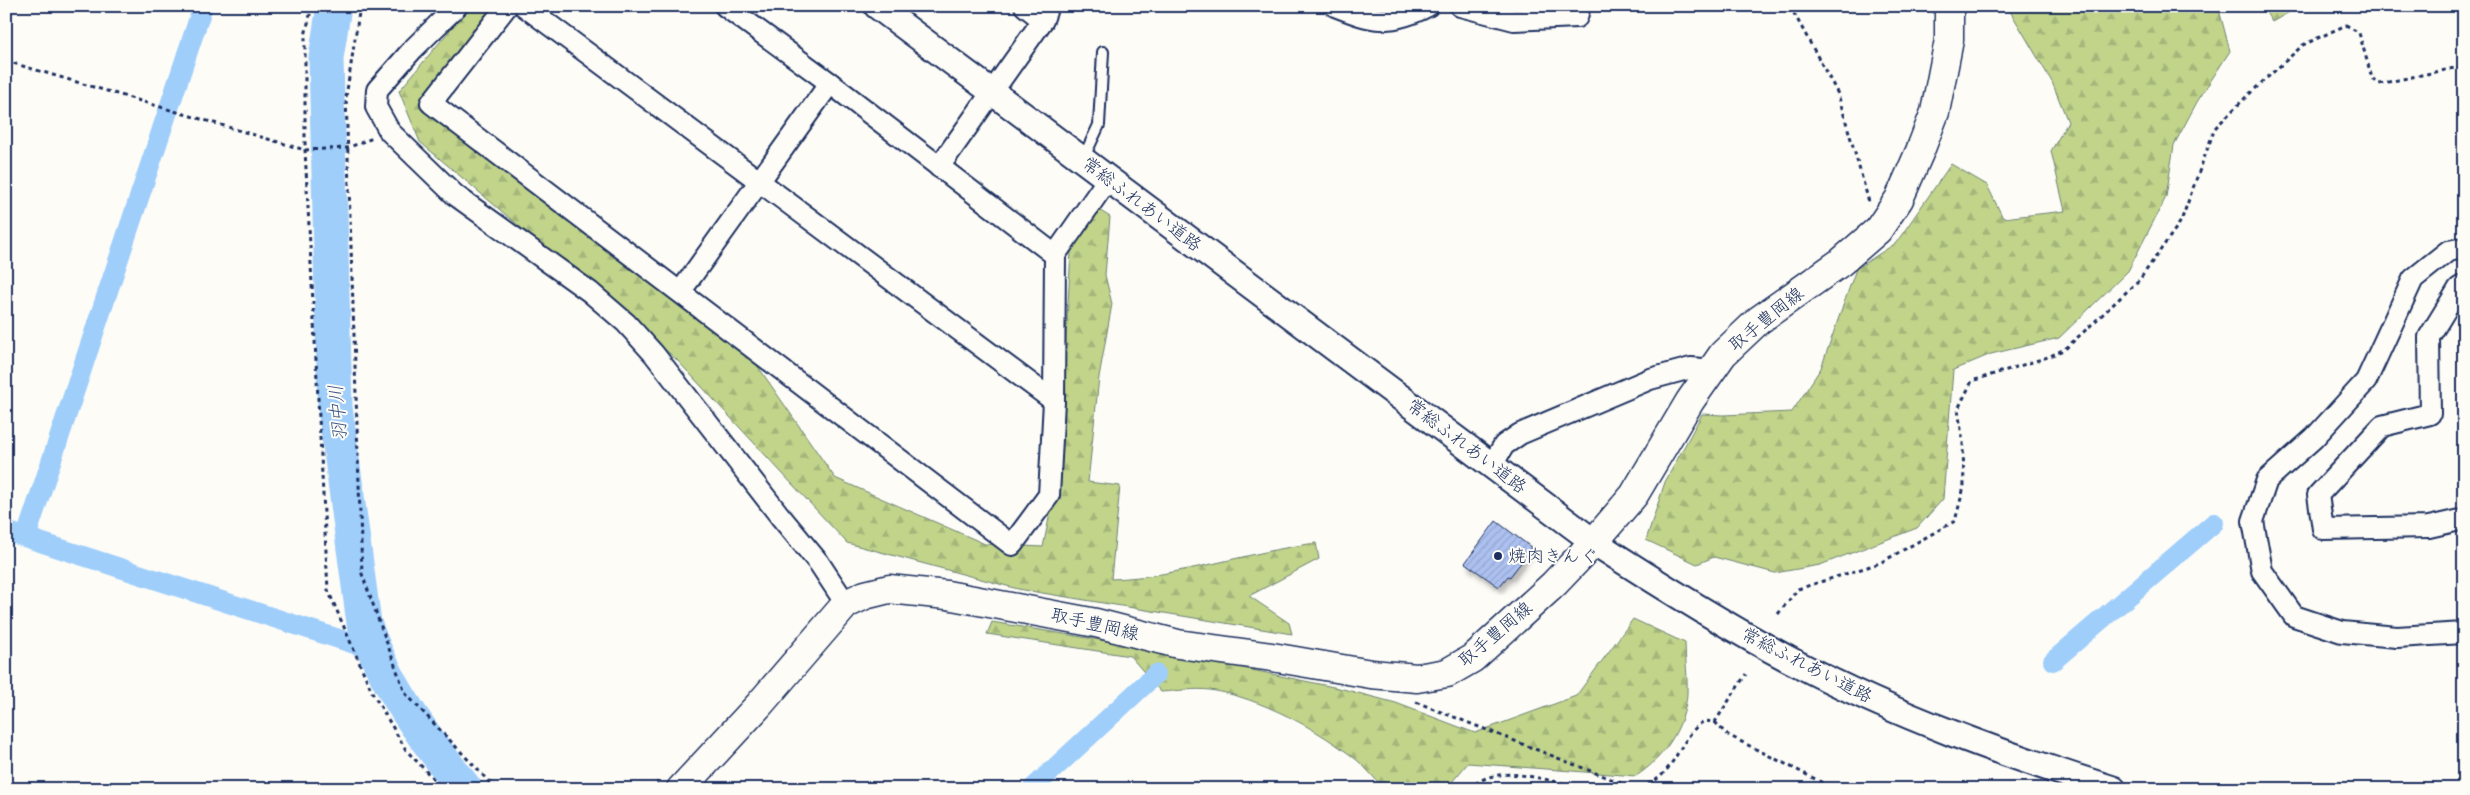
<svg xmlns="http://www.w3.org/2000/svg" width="2470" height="795" viewBox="0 0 2470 795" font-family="Caveat,'Klee One',sans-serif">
  <defs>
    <pattern id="forest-firs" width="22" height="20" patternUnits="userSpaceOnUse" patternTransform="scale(1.25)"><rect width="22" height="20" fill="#c1d48a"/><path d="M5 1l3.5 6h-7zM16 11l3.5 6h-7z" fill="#a5b67a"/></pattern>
    <pattern id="building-hatch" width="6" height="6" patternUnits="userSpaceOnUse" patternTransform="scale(1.25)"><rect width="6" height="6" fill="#adc1f0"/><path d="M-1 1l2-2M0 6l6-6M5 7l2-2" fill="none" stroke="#94a6d0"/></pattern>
    <filter id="shadow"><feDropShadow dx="3" dy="5.5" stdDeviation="2.5" flood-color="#0004"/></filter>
  </defs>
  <rect width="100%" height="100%" fill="#fdfcf7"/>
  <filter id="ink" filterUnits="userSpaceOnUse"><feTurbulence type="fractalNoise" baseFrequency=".02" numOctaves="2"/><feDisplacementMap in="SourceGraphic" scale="10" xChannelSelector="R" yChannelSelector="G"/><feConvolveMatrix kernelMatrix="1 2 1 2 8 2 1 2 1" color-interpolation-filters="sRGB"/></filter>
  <g filter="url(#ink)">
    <g fill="url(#forest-firs)" stroke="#6e8274">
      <path d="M470,6h25l-73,96 62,55 266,198 85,123 150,66 58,3 15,-72 13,-224 28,-41 11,7 -5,58 7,29 -13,73 -11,105 32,4 -9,93c69,-2 136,-27 205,-36l3,16 -70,37 40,27 3,11 -274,-45 -171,-46 -171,-184 -256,-217 -21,-51z"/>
      <polygon points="2007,6 2218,6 2230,51 2197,102 2174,145 2166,197 2128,271 2059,338 1991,354 1953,370 1943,499 1917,528 1820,565 1775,573 1714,557 1697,564 1646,540 1665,482 1702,414 1723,415 1792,412 1821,368 1856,269 1896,243 1951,164 1987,185 2003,218 2065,211 2051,151 2068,122 2052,82"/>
      <polygon points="2262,6 2300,6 2272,22"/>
      <path d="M1633,619l52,24c0,17 3,34 2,51 -2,33 -24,65 -51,82l-168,-13 -22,26h-62c-8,-9 -17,-20 -26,-28 -38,-31 -99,-64 -148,-71 -15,-2 -33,1 -49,2l-31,-36 -143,-22 5,-12 150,25 201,42 53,14 79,30 101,-37z"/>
    </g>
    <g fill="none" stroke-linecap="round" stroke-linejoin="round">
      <g stroke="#9fcefb" stroke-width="20">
        <polyline points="6,531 373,650"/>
        <polyline points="26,537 203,6"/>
        <polyline points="2053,661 2214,523"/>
        <polyline points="1032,789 1156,674"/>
      </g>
      <path stroke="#9fcefb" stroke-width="35" d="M334,6l-8,52 9,349 29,216c21,62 61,116 101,166"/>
    </g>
    <polygon fill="url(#building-hatch)" stroke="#1b2f5e" filter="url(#shadow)" points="1496,521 1532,548 1510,577 1508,576 1499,587 1465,563"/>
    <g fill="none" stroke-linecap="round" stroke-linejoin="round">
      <g stroke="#1b2f5e" stroke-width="14">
        <polyline id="service" points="1083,159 1099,125 1103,52"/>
      </g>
      <g stroke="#1b2f5e" stroke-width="24">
        <g id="minor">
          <polyline points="457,6 413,49 377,90 376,107 390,132 455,195 590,292 626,323 654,354 780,516 819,563 846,604"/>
          <polyline points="507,6 431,103 1012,545 1049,495 1054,401 1055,255 1108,179"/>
          <polyline points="524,6 1054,401"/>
          <polyline points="725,6 830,83 1055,255"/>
          <polyline points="1025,6 1043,20"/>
          <path d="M1335,6c38,15 55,20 93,0"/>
          <polyline points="1460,6 1514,20 1577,17 1580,6"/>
          <polyline points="939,167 1043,20 1048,6"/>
          <polyline points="2464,248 2448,251 2413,279 2366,381 2314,438 2267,480 2253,521 2262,571 2294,616 2342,632 2397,637 2464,633"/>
          <polyline points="2464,285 2459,288 2429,337 2430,414 2382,426 2318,495 2323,529 2429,527 2464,519"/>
          <polyline points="681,291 830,83"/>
          <polyline points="1492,465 1504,445 1520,434 1650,379 1691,368 1713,370"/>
        </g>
      </g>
      <g stroke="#1b2f5e" stroke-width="29">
        <path id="tertiary" d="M877,6l717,536c66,43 133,85 202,121 101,53 209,92 317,126"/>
      </g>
      <g stroke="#1b2f5e" stroke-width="31">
        <polyline id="primary" points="681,789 759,705 846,604 865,595 889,589 947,595 1096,623 1178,644 1272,657 1371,674 1417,678 1447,673 1473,658 1554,584 1594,542 1634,495 1690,401 1723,354 1759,320 1841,262 1878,230 1899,199 1920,151 1935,112 1949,40 1949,6"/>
      </g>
      <g stroke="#1b2f5e" stroke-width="3" stroke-dasharray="4 4" stroke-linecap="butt">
        <polyline points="312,6 305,36 305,150 328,590 372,692 406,750 443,789"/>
        <polyline points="360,6 346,97 362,574 405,693 496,789"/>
        <polyline points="1790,6 1838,94 1869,202"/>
        <polyline points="6,61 305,150 347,148 373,138"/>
        <polyline points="1778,614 1798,589 1880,563 1955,521 1964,487 1963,443 1958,409 1972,381 2048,357 2065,349 2103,314 2140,279 2181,221 2215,128 2246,97 2303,45 2346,25 2359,33 2372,78 2379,84 2464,66"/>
        <polyline points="1416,702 1626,785"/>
        <polyline points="1715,722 1726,734 1835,789"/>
        <polyline points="651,789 658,782"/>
        <path d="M1469,789c29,-28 72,-8 106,-4 14,1 28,1 42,1 8,0 19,3 26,0 32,-9 35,-48 61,-65l11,1 31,-48"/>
      </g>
      <use href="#service" stroke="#fdfcf7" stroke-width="10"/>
      <use href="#minor" stroke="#fdfcf7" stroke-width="20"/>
      <use href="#tertiary" stroke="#fdfcf7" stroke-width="25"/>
      <use href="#primary" stroke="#fdfcf7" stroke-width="28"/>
    </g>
  </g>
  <circle fill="#1b2f5e" stroke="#fdfcf7" stroke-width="2" cx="1498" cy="556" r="5"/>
  <g text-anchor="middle" stroke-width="4" stroke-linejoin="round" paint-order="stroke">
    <g font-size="18" fill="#1b2f5e" stroke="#fdfcf7">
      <text transform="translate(1142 204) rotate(37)" y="6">常総ふれあい道路</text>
      <text transform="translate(1766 319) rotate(-39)" y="6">取手豊岡線</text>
      <text transform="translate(1467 446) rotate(37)" y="6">常総ふれあい道路</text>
      <text transform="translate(1095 624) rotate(13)" y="6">取手豊岡線</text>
      <text transform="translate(1495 634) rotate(-40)" y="6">取手豊岡線</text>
      <text transform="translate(1807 665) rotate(27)" y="6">常総ふれあい道路</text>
    </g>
    <g font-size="18" fill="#1b2f5e" stroke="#fdfcf7" text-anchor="start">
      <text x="1508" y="562">焼肉きんぐ</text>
    </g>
    <g font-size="19" font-style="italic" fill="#3c5785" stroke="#fdfcf7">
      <text transform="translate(337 413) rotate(-95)" y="7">羽中川</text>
    </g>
  </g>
  <rect width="2470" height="795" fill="none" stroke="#fdfcf7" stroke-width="25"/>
  <rect x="12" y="12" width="2445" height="770" fill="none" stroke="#1b2f5e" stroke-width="2" filter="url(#ink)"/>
</svg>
